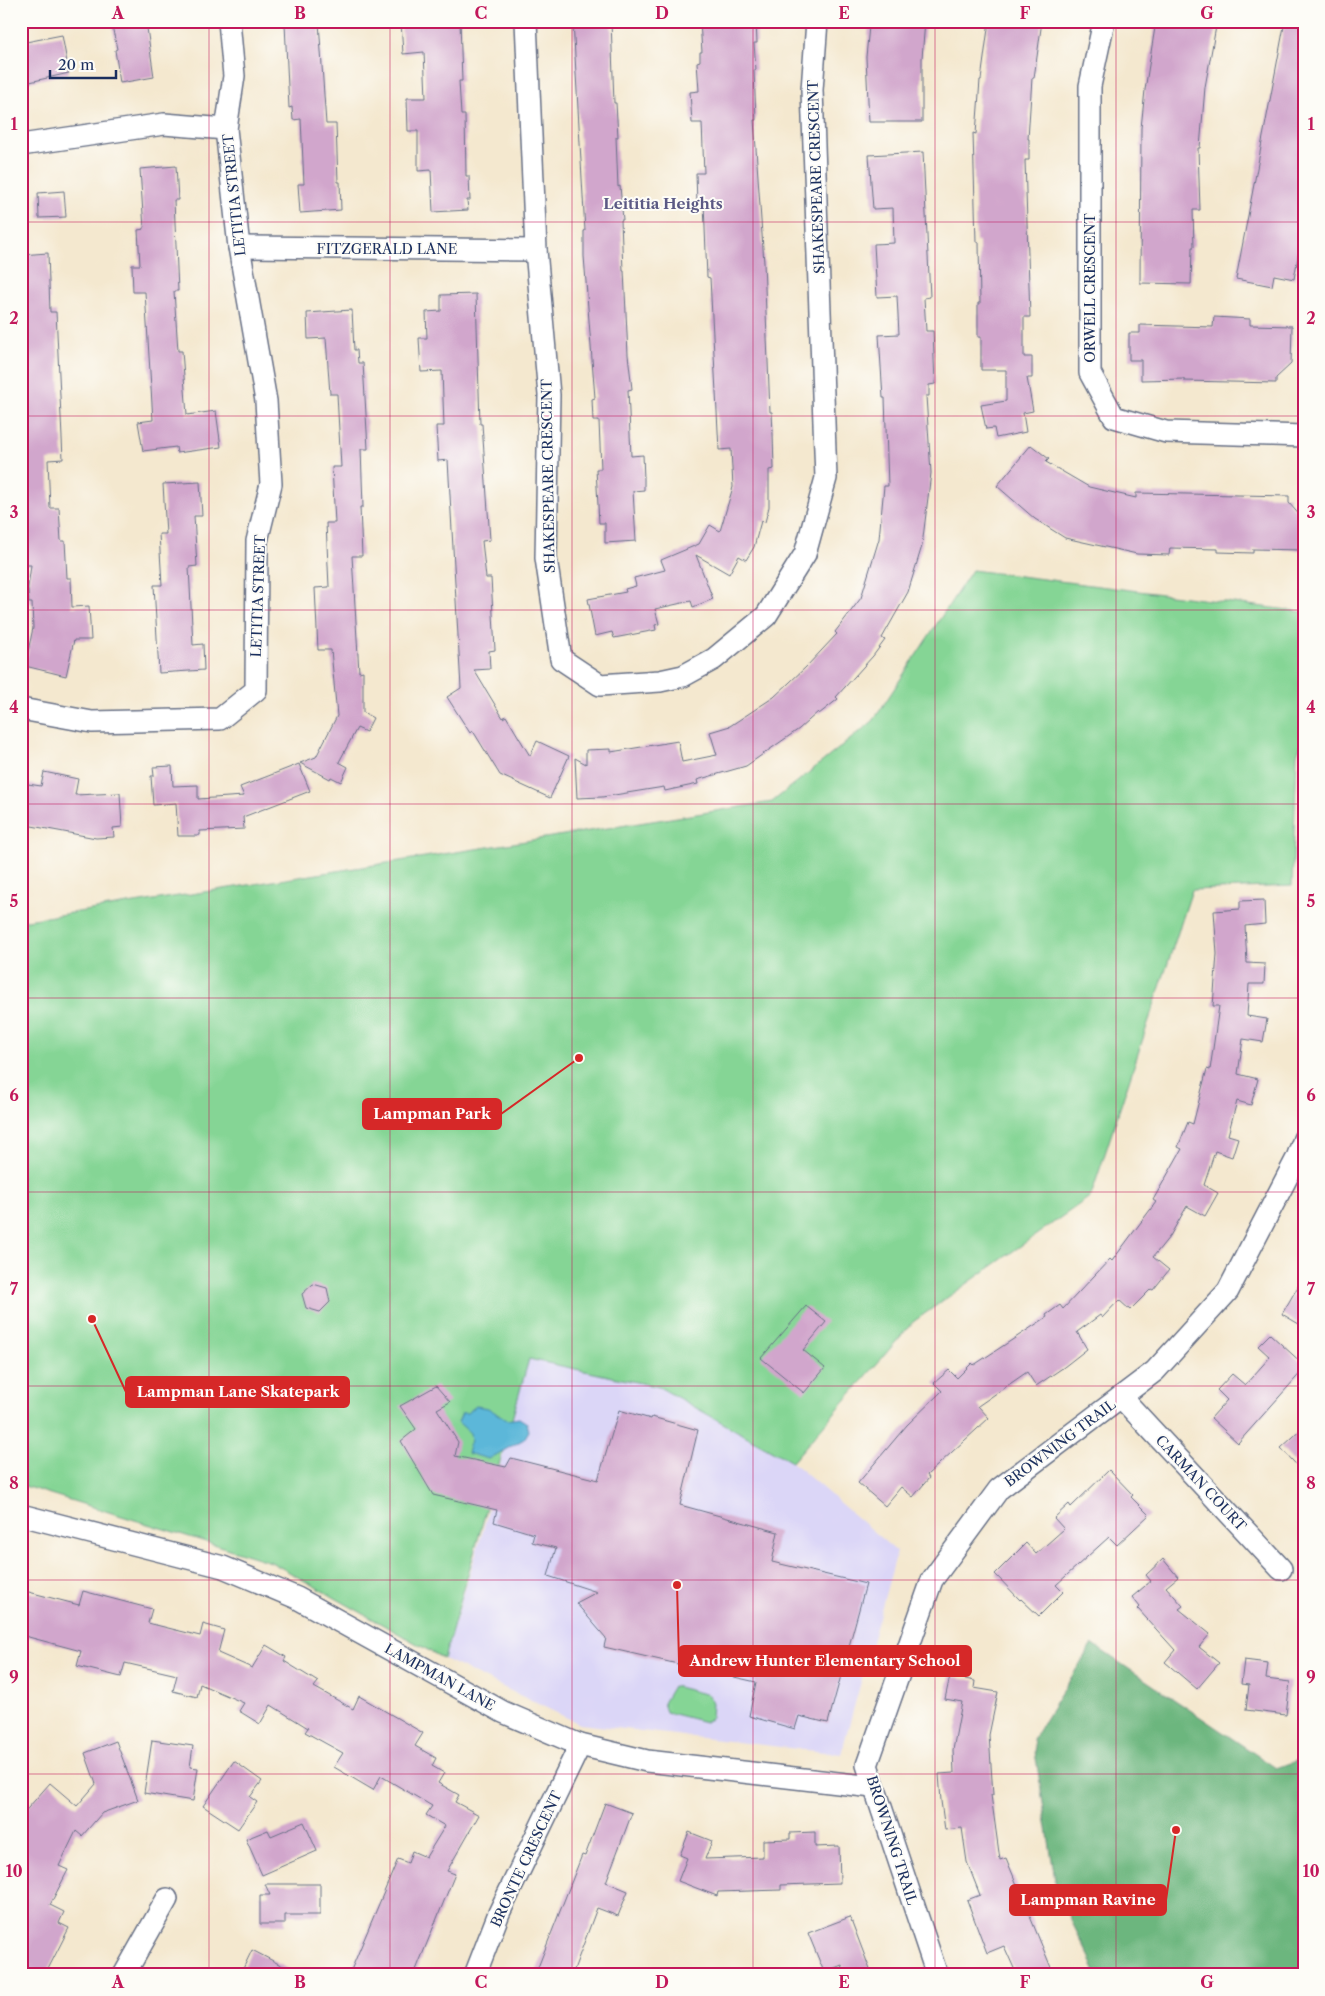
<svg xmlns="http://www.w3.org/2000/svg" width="1325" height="1996" viewBox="0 0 1325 1996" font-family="'Libre Caslon Text',serif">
  <rect width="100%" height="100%" fill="#fdfcf7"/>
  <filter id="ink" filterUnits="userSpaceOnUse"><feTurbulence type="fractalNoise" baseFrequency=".02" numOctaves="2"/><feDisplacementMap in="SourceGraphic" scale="10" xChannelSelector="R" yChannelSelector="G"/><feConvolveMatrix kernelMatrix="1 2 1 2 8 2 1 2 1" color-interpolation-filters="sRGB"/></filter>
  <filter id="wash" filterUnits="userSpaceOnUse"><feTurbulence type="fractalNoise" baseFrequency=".0096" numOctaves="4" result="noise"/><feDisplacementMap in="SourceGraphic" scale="20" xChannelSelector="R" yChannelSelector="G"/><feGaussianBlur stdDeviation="1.12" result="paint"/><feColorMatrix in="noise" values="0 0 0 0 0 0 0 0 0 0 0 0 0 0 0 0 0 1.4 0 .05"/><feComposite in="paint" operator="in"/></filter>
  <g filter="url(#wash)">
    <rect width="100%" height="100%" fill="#f4e8cf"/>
    <polygon fill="#dbd6f7" points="528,1359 659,1387 792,1462 897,1552 841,1754 580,1724 444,1659 483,1530"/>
    <g fill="#85d595" stroke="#50827a">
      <polygon points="972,570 1304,612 1304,738 1297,754 1292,886 1192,890 1091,1196 913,1322 792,1462 659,1387 529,1359 444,1659 271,1562 21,1485 21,921 772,802 873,721"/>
      <polygon points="673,1686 709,1695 712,1703 711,1719 705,1722 666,1712 663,1703"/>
    </g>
    <polygon fill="#6cb67e" stroke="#44726e" points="1092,1644 1276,1768 1304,1758 1304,1975 1098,1975 1057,1892 1033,1739"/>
    <polygon fill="#5bb7d9" stroke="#3b739c" points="476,1406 488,1408 507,1420 519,1418 527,1423 529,1431 524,1439 489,1459 467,1453 471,1440 470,1433 458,1422 462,1413 467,1413"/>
    <g id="blocks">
      <g fill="#d1a6cc">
        <polygon points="111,21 146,21 154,77 120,83 115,50 117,49"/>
        <polygon points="401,21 460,21 462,81 459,81 461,115 465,115 466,176 469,176 470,200 467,200 468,210 433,212 431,170 418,171 418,131 408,131 407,98 426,98 424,52 403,54"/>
        <polygon points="573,21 611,21 614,103 616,103 618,137 616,137 618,187 620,186 623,220 621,220 623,271 624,271 628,355 632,389 628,390 631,456 643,455 644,479 644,490 633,491 636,541 605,543 605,523 599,523 596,469 601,469 599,421 593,421 592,399 595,398 584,256 584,231 585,231"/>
        <polygon points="700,21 756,21 757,43 754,43 756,70 754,70 756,120 754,120 764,263 770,412 772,412 773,434 774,469 769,470 769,507 765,522 761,521 754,547 746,560 739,556 729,574 696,555 713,599 693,607 691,601 655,609 659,624 655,625 656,630 614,638 612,632 595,636 588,599 626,592 625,589 636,586 634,578 665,570 661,560 699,544 710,525 720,531 733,487 731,449 719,450 710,278 707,277 704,203 697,204 696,173 704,173 702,123 692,123 690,92 699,91 697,62 700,61 700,52 702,52"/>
        <polygon points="891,21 925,21 922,58 922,122 869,122 866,57 869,26 890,27"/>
        <polygon points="989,21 1042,21 1034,78 1032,78 1028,139 1029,139 1029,160 1025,160 1030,317 1024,317 1024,357 1032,357 1032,378 1027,378 1033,411 1023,413 1026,432 996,438 994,428 986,429 981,405 1006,401 1006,370 981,370 981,337 978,337 978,303 980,303 979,242 976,242 973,133 976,134 980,80 981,80"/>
        <polygon points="1156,21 1217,21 1205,87 1200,148 1198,148 1200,210 1193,210 1194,247 1192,247 1191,284 1140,283 1141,128 1145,90"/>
        <polygon points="1285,21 1304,21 1304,222 1294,279 1274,275 1272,286 1236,279"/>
        <polygon points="319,22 326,124 336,124 338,182 340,182 341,210 300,213 298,184 304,184 301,119 293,120 292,107 289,108 285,24"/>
        <polygon points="62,35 69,73 21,84 21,43"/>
        <polygon points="923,152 930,297 924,298 926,331 933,331 935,384 929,385 929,396 926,396 931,473 922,546 908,592 882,638 885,640 873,656 836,697 838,699 819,714 818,712 799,729 746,766 697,780 698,784 674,789 665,791 664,787 602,797 577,798 575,758 586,764 586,750 611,749 611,752 678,741 682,762 717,755 710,732 730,726 774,697 806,667 837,634 835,632 861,598 879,539 884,486 888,486 885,398 883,398 879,335 899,334 897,296 877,297 874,244 894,243 893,208 873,209 869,155"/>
        <polygon points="176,166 178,200 174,200 178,291 174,291 178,351 182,351 187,415 216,411 221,447 177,453 176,447 143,451 138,422 153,420 145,292 133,292 132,265 140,265 138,230 144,229 140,169"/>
        <polygon points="64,191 66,217 39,218 38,193"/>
        <polygon points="48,253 50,312 56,312 63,459 48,460 50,508 59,508 61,541 65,541 67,578 71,578 72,607 89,606 91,640 74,640 66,676 25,666 33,628 32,603 29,603 28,588 31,565 25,565 21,496 21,255"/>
        <polygon points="476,294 480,424 482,424 490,540 482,541 486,578 491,578 495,650 489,651 490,669 474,670 503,718 506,716 530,756 537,741 569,756 550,798 500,775 473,731 470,733 447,697 461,688 448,460 438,461 436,426 444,426 442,371 421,372 419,338 427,338 426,312 441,311 441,295"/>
        <polygon points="352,310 354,350 357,350 358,363 363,363 368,449 361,449 363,507 360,507 362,556 352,556 359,672 363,671 363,712 373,718 366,732 357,728 339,762 348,767 341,782 331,777 330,779 300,763 316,757 337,716 331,650 318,650 315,588 329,587 326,523 335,523 332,467 341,467 337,394 330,394 326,338 308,339 307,313"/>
        <polygon points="1214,317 1250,319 1250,325 1292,326 1291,364 1276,378 1276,383 1184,381 1184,379 1141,380 1141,360 1129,360 1129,333 1140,333 1140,325 1213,327"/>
        <polygon points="1031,445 1049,459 1046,462 1089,487 1136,498 1136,493 1289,496 1289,503 1302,518 1302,550 1253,549 1253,553 1218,552 1218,549 1170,548 1169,555 1137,554 1065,538 1035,519 997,486"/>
        <polygon points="200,482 202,516 194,516 197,566 189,567 193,645 203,644 204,670 159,673 154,585 162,585 159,534 166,534 163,484"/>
        <polygon points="299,764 310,791 243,817 244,829 200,831 200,835 197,836 178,836 176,803 153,805 151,776 154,776 153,767 172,766 173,786 198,785 198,799 244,796 240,787"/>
        <polygon points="44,772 78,779 75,795 120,793 122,827 113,828 114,837 96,838 21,824 21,783 41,786"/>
        <polygon points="1264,900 1265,924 1245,926 1247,963 1265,964 1264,984 1249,984 1247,1016 1267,1019 1263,1042 1243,1039 1238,1074 1258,1079 1251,1105 1237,1101 1228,1135 1238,1138 1232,1157 1215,1151 1204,1185 1218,1193 1205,1216 1187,1206 1170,1236 1153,1257 1169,1270 1153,1290 1151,1289 1130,1310 1119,1300 1102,1318 1100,1315 1077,1332 1087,1349 1064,1367 1036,1386 1027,1372 978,1406 989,1418 927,1475 929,1478 913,1497 901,1487 885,1506 858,1483 907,1425 942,1391 934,1383 949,1370 957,1378 972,1363 974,1365 1047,1317 1046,1315 1060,1305 1063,1309 1110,1259 1112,1261 1156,1202 1153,1200 1182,1149 1178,1147 1188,1122 1193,1124 1207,1069 1210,1070 1219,1006 1213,1006 1217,954 1214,911 1240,909 1240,901"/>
        <polygon points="1304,1276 1304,1327 1282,1314"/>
        <polygon points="313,1284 327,1288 330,1302 320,1312 306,1308 302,1294"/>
        <polygon points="806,1306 826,1322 803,1350 825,1368 804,1393 761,1358"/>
        <polygon points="1270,1334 1304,1365 1304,1369 1238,1443 1211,1418 1227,1400 1217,1390 1232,1374 1245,1385 1270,1357 1258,1346"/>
        <polygon points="436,1386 450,1402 437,1409 458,1442 455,1456 506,1467 511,1458 598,1480 619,1410 651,1419 652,1417 698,1430 680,1505 778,1532 772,1562 866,1584 828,1723 799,1716 795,1729 749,1716 756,1682 604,1647 606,1638 576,1603 597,1592 548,1576 556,1548 532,1542 534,1534 494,1522 497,1510 433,1495 401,1441 416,1429 400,1406"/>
        <polygon points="1304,1427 1304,1473 1281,1448"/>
        <polygon points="1109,1470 1133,1495 1131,1497 1149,1515 1117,1545 1109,1537 1056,1585 1063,1592 1039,1616 1021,1599 1020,1600 995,1574 1026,1543 1036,1554 1064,1529 1054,1518 1069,1504 1071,1507"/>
        <polygon points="1163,1559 1178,1577 1166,1587 1183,1606 1179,1609 1210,1634 1199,1647 1219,1663 1197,1689 1165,1662 1175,1650 1138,1609 1140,1607 1132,1597 1151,1581 1146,1575"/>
        <polygon points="21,1590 79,1605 83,1591 152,1609 148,1623 200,1636 203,1624 224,1630 218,1653 252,1668 266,1645 286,1657 284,1661 318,1682 314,1687 353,1709 359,1696 423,1733 415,1746 436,1758 432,1766 444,1773 438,1783 459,1795 455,1802 479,1815 447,1871 455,1874 414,1975 349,1975 398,1859 408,1863 412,1851 426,1857 445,1826 426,1815 432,1806 381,1776 373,1790 334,1767 343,1753 305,1732 308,1728 271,1705 260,1724 239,1711 244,1703 200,1684 197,1697 173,1691 177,1675 125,1663 121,1677 77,1666 81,1651 21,1635"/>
        <polygon points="1244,1660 1268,1663 1266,1679 1290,1682 1286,1715 1246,1710 1249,1685 1241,1684"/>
        <polygon points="950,1676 975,1681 974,1688 998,1692 989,1735 993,1795 991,1795 1000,1860 1006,1858 1054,1975 1017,1975 1004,1946 987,1953 967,1900 980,1895 967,1862 962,1828 945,1830 941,1801 939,1774 954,1773 953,1750 962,1702 945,1699"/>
        <polygon points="152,1740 193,1746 190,1767 198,1768 193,1801 144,1793"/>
        <polygon points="116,1741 138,1800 102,1813 82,1836 76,1831 59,1866 68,1870 50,1905 64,1912 59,1923 69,1928 45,1975 21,1975 21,1816 50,1783 77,1806 96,1784 85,1753"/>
        <polygon points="234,1761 262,1781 250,1797 257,1802 238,1829 203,1806"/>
        <polygon points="605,1803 632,1813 606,1882 628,1891 618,1916 597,1908 572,1975 535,1975 582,1855 585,1856"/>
        <polygon points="304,1822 317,1851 262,1875 246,1839 268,1830 271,1836"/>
        <polygon points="689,1832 712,1841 705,1859 763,1857 763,1840 790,1839 790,1833 815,1832 815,1847 839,1846 840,1883 781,1885 781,1890 718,1892 717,1896 678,1881 687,1858 680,1855"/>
        <polygon points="265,1884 320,1884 320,1915 285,1915 285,1924 260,1924 260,1895 270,1895"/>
        <polygon points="850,1917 872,1975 846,1975 842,1965 824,1972 808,1933"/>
        <polygon points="252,1950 300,1975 240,1975"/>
      </g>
    </g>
  </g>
  <g filter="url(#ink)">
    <use href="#blocks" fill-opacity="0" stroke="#677086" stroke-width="1"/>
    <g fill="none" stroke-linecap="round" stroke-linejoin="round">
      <g stroke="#677086" stroke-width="24">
        <g id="street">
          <polyline points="526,21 536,250 549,395 546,558 561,659 600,685 660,681 683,676 714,659 766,616 805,554 826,478 812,90 817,21"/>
          <polyline points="1104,21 1090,86 1090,373 1114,417 1166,432 1304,436"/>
          <polyline points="21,145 164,124 226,129"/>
          <polyline points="239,247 536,250"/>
          <polyline points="21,709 92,722 220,719 256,690 257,541 271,484 266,401 239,247 226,129 234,76 229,21"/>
          <polyline points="1121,1397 1281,1569"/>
          <polyline points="21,1515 223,1567 297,1598 503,1712 580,1745 647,1761 873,1787"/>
          <polyline points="124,1975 167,1899"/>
          <polyline points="475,1975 499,1913 580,1745"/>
          <polyline points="937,1975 867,1765 932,1580 999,1489 1155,1371 1228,1291 1297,1158 1304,1139"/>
        </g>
      </g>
      <use href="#street" stroke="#fff" stroke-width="21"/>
    </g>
  </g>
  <path fill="none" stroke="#c2185b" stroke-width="1" stroke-opacity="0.55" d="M209,21v1954M390,21v1954M572,21v1954M753,21v1954M935,21v1954M1116,21v1954M21,222h1283M21,416h1283M21,610h1283M21,804h1283M21,998h1283M21,1192h1283M21,1386h1283M21,1580h1283M21,1774h1283"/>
  <g text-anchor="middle" stroke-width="4" stroke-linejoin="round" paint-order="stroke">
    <g font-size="14" fill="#1b2f5e" stroke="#fdfcf7">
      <text transform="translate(816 177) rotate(-92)" y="5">SHAKESPEARE CRESCENT</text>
      <text transform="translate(234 195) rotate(-96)" y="5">LETITIA STREET</text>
      <text x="387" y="254">FITZGERALD LANE</text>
      <text transform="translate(1090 288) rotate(-90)" y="5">ORWELL CRESCENT</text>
      <text transform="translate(548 476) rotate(-91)" y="5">SHAKESPEARE CRESCENT</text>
      <text transform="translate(258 596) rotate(-88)" y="5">LETITIA STREET</text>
      <text transform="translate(1060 1443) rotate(-37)" y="5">BROWNING TRAIL</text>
      <text transform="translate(1201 1483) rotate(47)" y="5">CARMAN COURT</text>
      <text transform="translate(440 1677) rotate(29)" y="5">LAMPMAN LANE</text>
      <text transform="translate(892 1840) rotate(72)" y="5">BROWNING TRAIL</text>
      <text transform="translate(526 1859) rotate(-65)" y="5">BRONTE CRESCENT</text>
    </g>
    <g font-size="15" font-weight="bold" fill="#5b5984" stroke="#fdfcf7">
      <text x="663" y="209">Leititia Heights</text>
    </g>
  </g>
  <path fill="none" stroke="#d62828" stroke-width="2" d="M579 1058L501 1114M92 1319L126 1392M677 1585L679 1661M1176 1830L1166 1900"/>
  <g fill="#d62828" stroke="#fdfcf7" stroke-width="2">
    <circle cx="579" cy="1058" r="5"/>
    <circle cx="92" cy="1319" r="5"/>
    <circle cx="677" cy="1585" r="5"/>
    <circle cx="1176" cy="1830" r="5"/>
  </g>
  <g fill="#d62828" stroke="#d62828" stroke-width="2">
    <rect x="363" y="1099" width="138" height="30" rx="5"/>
    <rect x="126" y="1377" width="223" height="30" rx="5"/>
    <rect x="679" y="1646" width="292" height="30" rx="5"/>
    <rect x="1010" y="1885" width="156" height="30" rx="5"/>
  </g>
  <g font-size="15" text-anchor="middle" font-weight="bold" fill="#fff">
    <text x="432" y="1119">Lampman Park</text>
    <text x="238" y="1397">Lampman Lane Skatepark</text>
    <text x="825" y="1666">Andrew Hunter Elementary School</text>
    <text x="1088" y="1905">Lampman Ravine</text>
  </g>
  <rect width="1325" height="1996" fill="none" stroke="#fdfcf7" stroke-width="55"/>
  <path d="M50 70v8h66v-8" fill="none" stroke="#1b2f5e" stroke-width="2.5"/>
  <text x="58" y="70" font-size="15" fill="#1b2f5e" stroke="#fdfcf7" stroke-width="4" paint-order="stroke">20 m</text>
  <rect x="28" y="28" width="1270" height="1940" fill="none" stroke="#c2185b" stroke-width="2"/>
  <g font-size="16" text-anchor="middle" font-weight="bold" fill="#c2185b">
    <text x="118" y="19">A</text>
    <text x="300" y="19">B</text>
    <text x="481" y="19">C</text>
    <text x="662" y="19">D</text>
    <text x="844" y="19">E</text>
    <text x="1025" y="19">F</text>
    <text x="1207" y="19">G</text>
    <text x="14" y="130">1</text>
    <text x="1311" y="130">1</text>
    <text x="14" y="324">2</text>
    <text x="1311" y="324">2</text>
    <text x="14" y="518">3</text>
    <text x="1311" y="518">3</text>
    <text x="14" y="713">4</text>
    <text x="1311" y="713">4</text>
    <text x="14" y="907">5</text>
    <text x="1311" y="907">5</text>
    <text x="14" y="1101">6</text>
    <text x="1311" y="1101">6</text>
    <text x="14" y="1295">7</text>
    <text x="1311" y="1295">7</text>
    <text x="14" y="1489">8</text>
    <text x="1311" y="1489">8</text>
    <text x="14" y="1683">9</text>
    <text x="1311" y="1683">9</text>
    <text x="14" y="1877">10</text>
    <text x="1311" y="1877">10</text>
    <text x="118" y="1988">A</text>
    <text x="300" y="1988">B</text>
    <text x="481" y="1988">C</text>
    <text x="662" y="1988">D</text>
    <text x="844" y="1988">E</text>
    <text x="1025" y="1988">F</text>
    <text x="1207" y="1988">G</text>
  </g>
</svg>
